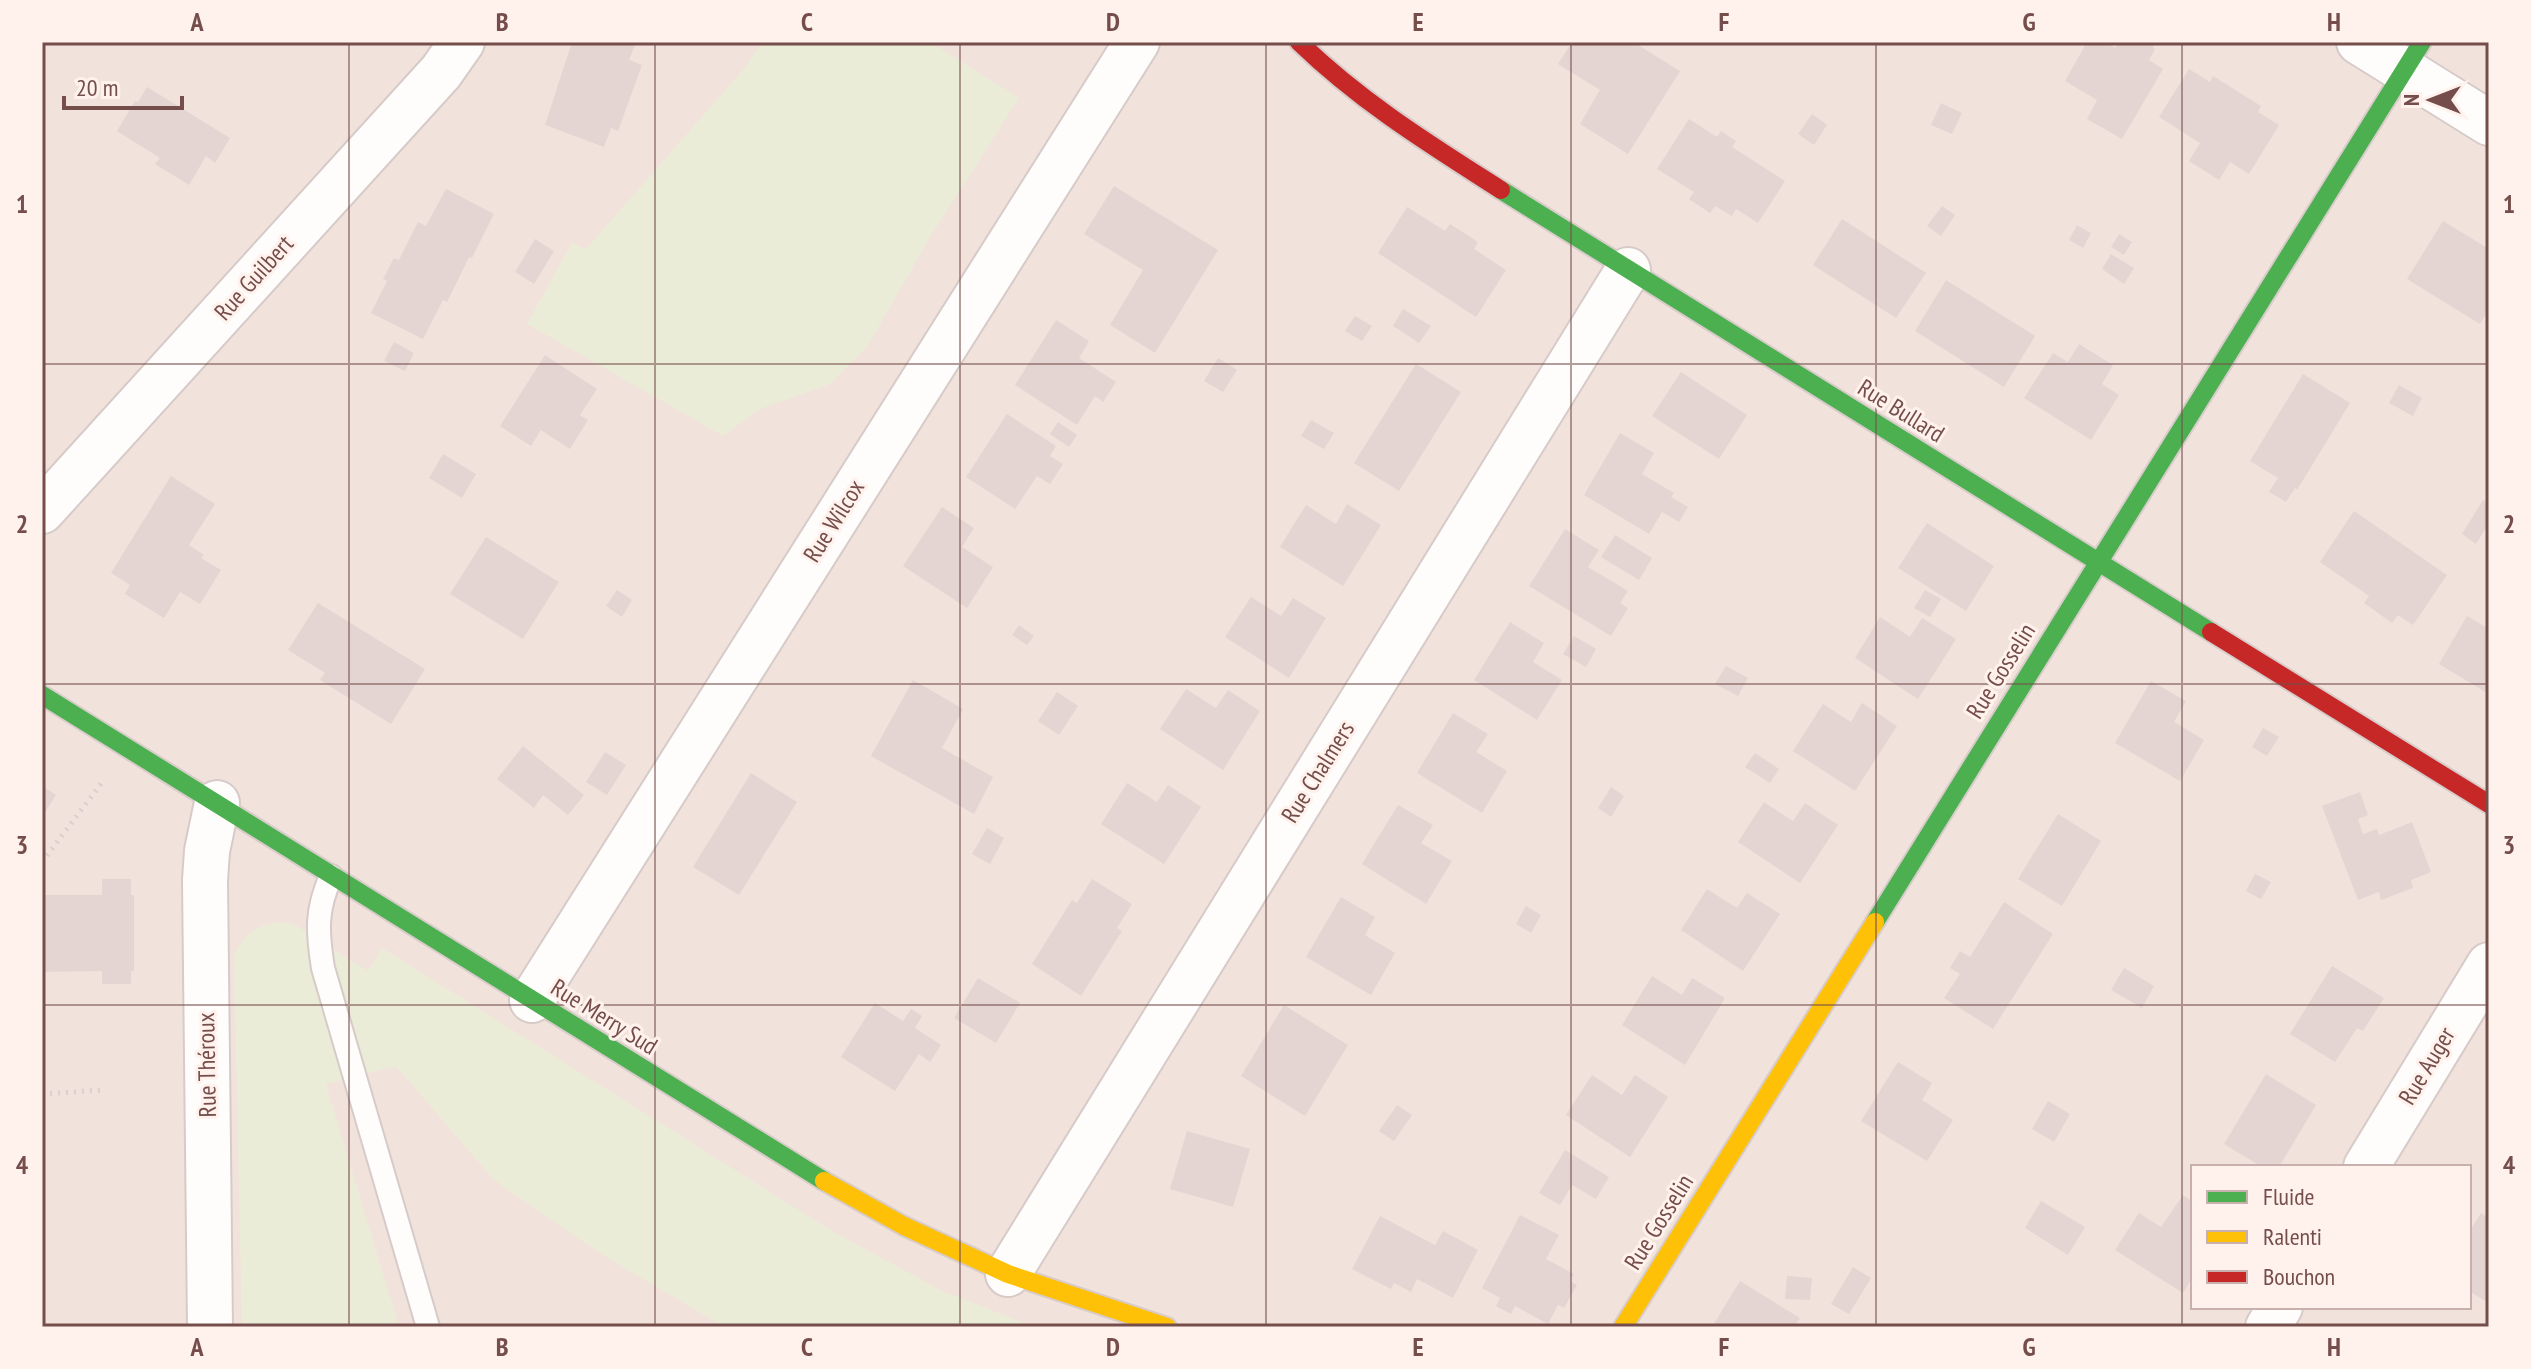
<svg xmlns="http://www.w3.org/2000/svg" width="2531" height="1369" viewBox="0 0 2531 1369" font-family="'PT Sans Narrow',sans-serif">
  <rect width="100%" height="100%" fill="#f7efec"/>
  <path fill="#f2e2dc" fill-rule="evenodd" d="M42,42h2447v1285h-2447zM2193,1167h276v140h-276z"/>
  <g fill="#eaecd7">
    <polygon points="762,42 930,42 1019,98 930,237 867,347 830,384 760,409 723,436 527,324 572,243 586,249 744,69"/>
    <path d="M282,922l15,4 71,45 14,-23 450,283 110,60 93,36h-311l-126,-75 -104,-72 -98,-114 -70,18 73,243h-157l-8,-372c13,-24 21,-30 48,-33z"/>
  </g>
  <g fill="#e4d5d3">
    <polygon points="572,42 636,42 629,60 642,65 618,131 611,128 604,147 545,125"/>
    <polygon points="1572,42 1633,42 1680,71 1628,154 1580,124 1600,90 1558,64"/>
    <polygon points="2087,42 2105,42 2115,48 2119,42 2156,42 2153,48 2155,49 2149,60 2163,69 2122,139 2087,119 2097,100 2065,81"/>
    <polygon points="2189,69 2210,82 2213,76 2261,106 2258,112 2279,125 2249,174 2230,162 2219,180 2189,161 2200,143 2159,117"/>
    <polygon points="147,87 230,138 215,163 206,156 189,185 155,164 160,158 117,131 135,101 138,102"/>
    <polygon points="1941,103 1962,113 1952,134 1931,125"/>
    <polygon points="1812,114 1827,125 1814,145 1798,134"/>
    <polygon points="1689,119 1717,137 1721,131 1736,141 1732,147 1785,181 1758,223 1736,209 1732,216 1715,206 1710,213 1689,199 1694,192 1657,169"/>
    <polygon points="1114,186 1218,250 1155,353 1110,325 1143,270 1084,234"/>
    <polygon points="446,189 494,214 472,258 469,257 447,302 443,300 423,339 371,313 387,281 383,279 394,258 399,260 418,222 426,226"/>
    <polygon points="1942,206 1955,215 1941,236 1927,226"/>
    <polygon points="1407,207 1445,231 1450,224 1478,242 1474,249 1506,270 1476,317 1378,253"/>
    <polygon points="1842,219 1926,273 1896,318 1813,265"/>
    <polygon points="2443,221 2489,249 2489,309 2480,324 2407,279"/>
    <polygon points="2077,225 2091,233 2083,248 2069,240"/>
    <polygon points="2119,234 2132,242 2124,255 2111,247"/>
    <polygon points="535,239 554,251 534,284 515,272"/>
    <polygon points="2111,254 2134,268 2124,284 2102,269"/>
    <polygon points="1946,280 2035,336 2004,387 1915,331"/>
    <polygon points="1403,309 1431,326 1419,343 1393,326"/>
    <polygon points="1355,316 1372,326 1362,341 1345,331"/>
    <polygon points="1056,320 1089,341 1079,358 1116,382 1103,402 1095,396 1077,425 1015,385"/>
    <polygon points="394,342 414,353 405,371 384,361"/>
    <polygon points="2079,344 2113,365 2102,384 2119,395 2091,440 2024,398 2053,353 2068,362"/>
    <polygon points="545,355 597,389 580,415 588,420 570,449 541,430 531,446 500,426"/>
    <polygon points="1218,358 1237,370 1223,392 1204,381"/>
    <polygon points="1416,364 1461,392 1399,491 1354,463"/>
    <polygon points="1681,372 1747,415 1719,459 1652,416"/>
    <polygon points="2303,374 2350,403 2297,490 2295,488 2286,502 2269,492 2278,478 2250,461"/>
    <polygon points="2399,385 2422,398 2413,416 2389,403"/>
    <polygon points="1007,414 1056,446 1050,456 1063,464 1050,484 1037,476 1015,509 966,477"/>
    <polygon points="1311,420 1334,433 1324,449 1301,436"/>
    <polygon points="1058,422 1077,435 1069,447 1050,434"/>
    <polygon points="1620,433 1654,453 1642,474 1674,493 1671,497 1688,507 1679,522 1662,512 1649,534 1584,495"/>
    <polygon points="443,454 476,474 462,498 429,478"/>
    <polygon points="171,476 215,504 189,545 204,555 201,558 221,570 200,604 180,592 164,618 125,594 130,585 111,573"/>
    <polygon points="2483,500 2489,504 2489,523 2476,544 2462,534"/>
    <polygon points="1347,504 1381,525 1343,586 1280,547 1306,505 1336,524"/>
    <polygon points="942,507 974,528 962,547 993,567 967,608 903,566"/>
    <polygon points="2354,511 2447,575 2413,625 2398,615 2392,623 2364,603 2369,596 2320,562"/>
    <polygon points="1927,523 1994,566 1966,611 1898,568"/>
    <polygon points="1565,529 1599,550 1588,567 1628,591 1620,603 1628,608 1611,636 1529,586"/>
    <polygon points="1615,535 1652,558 1639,580 1601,557"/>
    <polygon points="486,537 559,582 523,639 450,594"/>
    <polygon points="617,590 632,600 622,617 606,606"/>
    <polygon points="1925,590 1941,599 1930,617 1914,608"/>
    <polygon points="1251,597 1281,616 1293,598 1326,618 1289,678 1225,637"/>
    <polygon points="318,603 425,669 391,724 320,680 325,673 288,650"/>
    <polygon points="2467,616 2489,629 2489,694 2439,664"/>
    <polygon points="1880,617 1910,637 1922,618 1956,639 1918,699 1855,658"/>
    <polygon points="1510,622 1544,643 1533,662 1562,680 1537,720 1474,680"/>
    <polygon points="1019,625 1034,636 1027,645 1012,635"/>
    <polygon points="1574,636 1596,649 1586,667 1563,654"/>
    <polygon points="1726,666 1748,678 1738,696 1715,684"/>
    <polygon points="913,680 963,709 942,748 993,777 974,814 871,756"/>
    <polygon points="2151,681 2186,701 2174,722 2204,740 2180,781 2115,743"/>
    <polygon points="1186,689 1216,708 1228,690 1260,711 1223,770 1160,729"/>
    <polygon points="1057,692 1078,706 1059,735 1038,721"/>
    <polygon points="1862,703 1897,726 1855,791 1793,751 1823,704 1851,722"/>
    <polygon points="1453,713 1488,734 1476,752 1507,771 1482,813 1417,773"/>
    <polygon points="2263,728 2279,737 2267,756 2252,747"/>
    <polygon points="523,746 584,795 568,815 543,795 534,808 497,779"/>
    <polygon points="605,752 626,765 607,795 586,782"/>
    <polygon points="1755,753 1779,769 1770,783 1745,767"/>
    <polygon points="751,773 797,802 739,895 693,867"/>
    <polygon points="1127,783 1157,802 1168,785 1201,807 1164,864 1101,824"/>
    <polygon points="42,786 56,795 42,817"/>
    <polygon points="1611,787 1624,796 1611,817 1598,808"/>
    <polygon points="2360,792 2368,815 2358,819 2363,834 2377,829 2379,835 2412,822 2431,872 2411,880 2413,888 2381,900 2379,892 2358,900 2322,806"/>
    <polygon points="1764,802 1793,821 1805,803 1838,825 1800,883 1738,842"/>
    <polygon points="1398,805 1433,825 1421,843 1452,861 1426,904 1362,864"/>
    <polygon points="2058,814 2101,841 2062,906 2018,879"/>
    <polygon points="987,828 1004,838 990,864 972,854"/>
    <polygon points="2255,874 2271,882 2261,899 2246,891"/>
    <polygon points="102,879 131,879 131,895 134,895 134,971 131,971 131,984 102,984 102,971 42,972 42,895 102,895"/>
    <polygon points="1092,879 1132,904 1117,928 1122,931 1081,996 1032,964 1072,900 1077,903"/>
    <polygon points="1707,889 1737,908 1747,893 1780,914 1743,971 1681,930"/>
    <polygon points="1341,897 1375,917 1365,935 1395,953 1371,995 1306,957"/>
    <polygon points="2004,902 2053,934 1993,1029 1944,998 1960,974 1950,968 1960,951 1970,957"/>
    <polygon points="1526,906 1541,915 1531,933 1516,924"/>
    <polygon points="2332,966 2384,998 2363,1031 2357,1028 2335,1062 2290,1034"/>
    <polygon points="2124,968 2154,986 2142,1008 2111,990"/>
    <polygon points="1652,976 1682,995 1692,978 1725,998 1685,1065 1622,1025"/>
    <polygon points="978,978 1020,1003 996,1043 954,1018"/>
    <polygon points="875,1003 903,1021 911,1009 922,1016 915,1028 941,1045 930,1062 919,1054 895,1091 841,1057"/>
    <polygon points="1284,1005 1348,1045 1305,1116 1241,1076"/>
    <polygon points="1898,1062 1932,1083 1922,1100 1953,1120 1927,1161 1861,1121"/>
    <polygon points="2266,1074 2316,1105 2279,1167 2262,1167 2224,1144"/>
    <polygon points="1592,1075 1622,1095 1635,1075 1668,1097 1630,1157 1566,1115"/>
    <polygon points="2048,1101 2070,1114 2054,1142 2032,1129"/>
    <polygon points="1397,1105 1412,1115 1394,1141 1379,1131"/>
    <polygon points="1187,1131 1250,1149 1233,1207 1170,1189"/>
    <polygon points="1565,1150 1609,1177 1596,1199 1572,1185 1560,1205 1539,1193"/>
    <polygon points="2183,1195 2193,1202 2193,1277 2183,1293 2115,1250 2139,1213 2161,1227"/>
    <polygon points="2041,1201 2085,1227 2068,1255 2025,1228"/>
    <polygon points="2481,1213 2489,1218 2489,1303 2469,1291 2469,1232"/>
    <polygon points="1520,1215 1559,1235 1546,1259 1574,1274 1570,1281 1577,1285 1564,1308 1558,1305 1548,1324 1515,1306 1511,1314 1496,1306 1500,1298 1482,1288"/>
    <polygon points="1380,1216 1435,1245 1443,1231 1478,1250 1453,1298 1417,1279 1411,1292 1394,1283 1391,1289 1352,1269"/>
    <polygon points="1853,1267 1871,1278 1849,1314 1831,1304"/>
    <polygon points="1787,1276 1812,1278 1810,1300 1785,1299"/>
    <polygon points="1740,1281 1800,1318 1794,1327 1712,1327"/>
  </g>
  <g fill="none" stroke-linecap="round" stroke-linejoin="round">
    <g stroke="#d6cbc8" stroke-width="26">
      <path id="lane" d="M331,876c-15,34 -14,55 -8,92l105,359"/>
    </g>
    <g stroke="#d6cbc8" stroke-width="48">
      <g id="street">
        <polyline points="2359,42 2489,123"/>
        <polyline points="42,511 441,72 462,42"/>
        <polyline points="532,1000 1137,42"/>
        <polyline points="2366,1167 2489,965"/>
        <polyline points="1008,1274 1628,270"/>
        <polyline points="210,1327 205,880 207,851 217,803"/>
        <polyline points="2268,1327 2280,1307"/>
      </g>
    </g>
    <g stroke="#d8ccca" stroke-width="22">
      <g id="fast">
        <polyline points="1501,190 2211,632"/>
        <polyline points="42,695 824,1181"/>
        <polyline points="1875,922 2422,42"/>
      </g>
    </g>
    <g stroke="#d8ccca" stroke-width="22">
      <g id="slow">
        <polyline points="824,1181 904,1226 1008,1274 1167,1327"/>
        <polyline points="1623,1327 1875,922"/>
      </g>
    </g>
    <g stroke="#d8ccca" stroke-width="22">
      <g id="jam">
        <path d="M1299,42c62,60 130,102 202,148"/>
        <polyline points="2211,632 2489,804"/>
      </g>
    </g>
    <g stroke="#dacfcf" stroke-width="5" stroke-dasharray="2 6" stroke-linecap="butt">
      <polyline points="42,862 104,780"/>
      <polyline points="42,1094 102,1090"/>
    </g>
    <use href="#lane" stroke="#fefdfc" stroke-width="22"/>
    <use href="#street" stroke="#fefdfc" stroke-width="44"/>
    <use href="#fast" stroke="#4caf50" stroke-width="18"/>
    <use href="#slow" stroke="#ffc107" stroke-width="18"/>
    <use href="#jam" stroke="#c62828" stroke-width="18"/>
  </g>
  <path fill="none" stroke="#754e4b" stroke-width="2" stroke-opacity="0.55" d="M349,42v1285M655,42v1285M960,42v1285M1266,42v1285M1571,42v1285M1876,42v1285M2182,42v1285M42,364h2447M42,684h2447M42,1005h2447"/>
  <g text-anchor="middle" stroke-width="6" stroke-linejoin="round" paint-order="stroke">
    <g font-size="24" fill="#754e4b" stroke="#fff2ed">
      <text transform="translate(254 278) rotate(-48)" y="8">Rue Guilbert</text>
      <text transform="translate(1901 411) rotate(32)" y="8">Rue Bullard</text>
      <text transform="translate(834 521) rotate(-58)" y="8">Rue Wilcox</text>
      <text transform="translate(2001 671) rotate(-58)" y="8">Rue Gosselin</text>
      <text transform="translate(1318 772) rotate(-58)" y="8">Rue Chalmers</text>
      <text transform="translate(604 1017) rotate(32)" y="8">Rue Merry Sud</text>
      <text transform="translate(207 1065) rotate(-91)" y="8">Rue Théroux</text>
      <text transform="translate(2427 1066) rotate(-59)" y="8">Rue Auger</text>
      <text transform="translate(1659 1222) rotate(-58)" y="8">Rue Gosselin</text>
    </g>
  </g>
  <rect width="2531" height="1369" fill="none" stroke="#fff2ed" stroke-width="88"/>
  <rect x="2191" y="1165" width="280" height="144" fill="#fff2ed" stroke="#c8b0ac" stroke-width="2"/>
  <rect x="2207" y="1191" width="40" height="12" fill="#4caf50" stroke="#c8b0ac" stroke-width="2"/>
  <text x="2263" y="1205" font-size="24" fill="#754e4b">Fluide</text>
  <rect x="2207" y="1231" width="40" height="12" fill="#ffc107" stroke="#c8b0ac" stroke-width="2"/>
  <text x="2263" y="1245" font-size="24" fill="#754e4b">Ralenti</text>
  <rect x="2207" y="1271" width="40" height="12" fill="#c62828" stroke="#c8b0ac" stroke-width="2"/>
  <text x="2263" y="1285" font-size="24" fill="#754e4b">Bouchon</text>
  <g transform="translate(2431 100) rotate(270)" stroke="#fff2ed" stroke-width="6" paint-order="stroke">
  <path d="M0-6L14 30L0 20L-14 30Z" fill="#754e4b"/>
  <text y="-12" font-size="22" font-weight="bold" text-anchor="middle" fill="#754e4b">N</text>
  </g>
  <path d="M64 96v12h118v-12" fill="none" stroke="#754e4b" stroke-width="4"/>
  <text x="76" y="96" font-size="24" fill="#754e4b" stroke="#fff2ed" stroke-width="6" paint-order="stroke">20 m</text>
  <rect x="44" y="44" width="2443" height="1281" fill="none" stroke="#754e4b" stroke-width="3"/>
  <g font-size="26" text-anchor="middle" font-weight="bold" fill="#754e4b">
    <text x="197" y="31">A</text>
    <text x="502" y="31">B</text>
    <text x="807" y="31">C</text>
    <text x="1113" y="31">D</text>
    <text x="1418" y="31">E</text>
    <text x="1724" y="31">F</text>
    <text x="2029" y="31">G</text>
    <text x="2334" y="31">H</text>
    <text x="22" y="213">1</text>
    <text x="2509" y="213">1</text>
    <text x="22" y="533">2</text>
    <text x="2509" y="533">2</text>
    <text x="22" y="854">3</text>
    <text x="2509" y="854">3</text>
    <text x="22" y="1174">4</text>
    <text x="2509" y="1174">4</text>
    <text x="197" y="1356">A</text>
    <text x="502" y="1356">B</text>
    <text x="807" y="1356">C</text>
    <text x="1113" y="1356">D</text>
    <text x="1418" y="1356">E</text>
    <text x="1724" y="1356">F</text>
    <text x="2029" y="1356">G</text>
    <text x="2334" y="1356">H</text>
  </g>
</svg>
